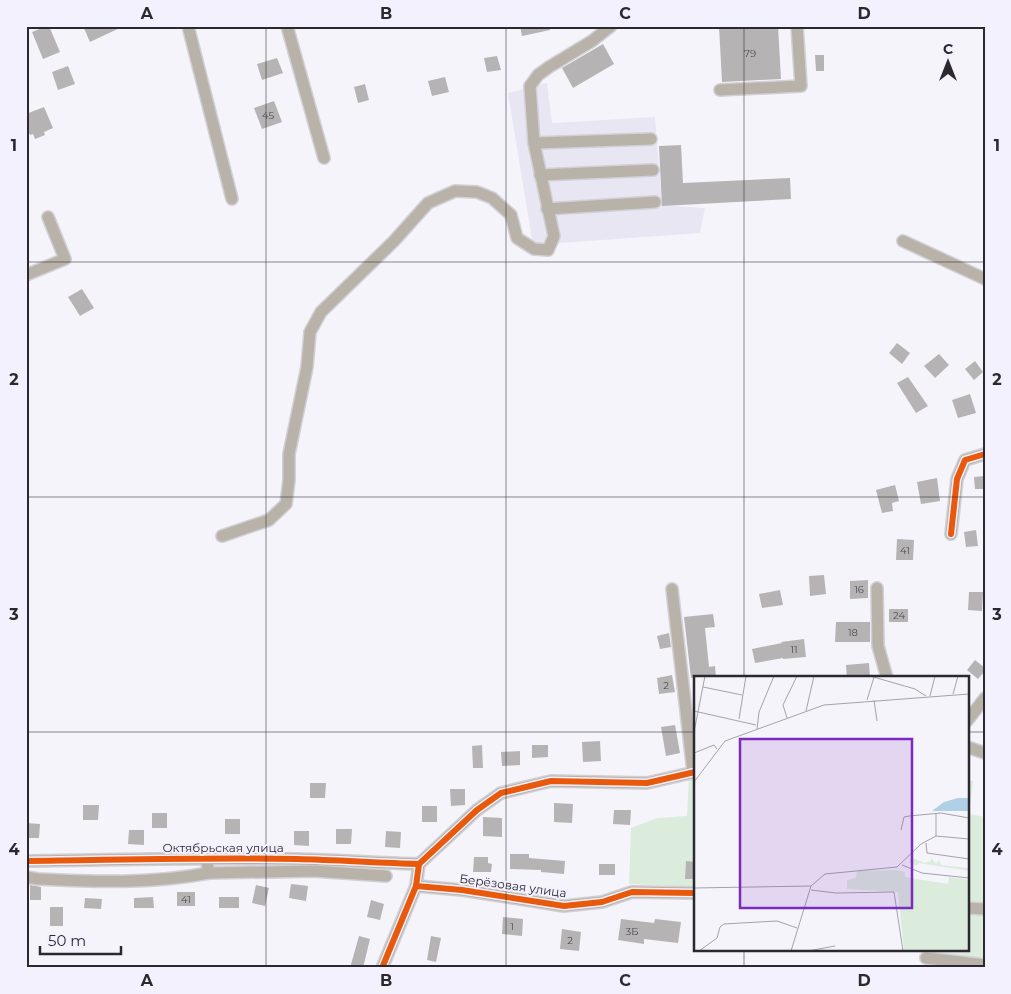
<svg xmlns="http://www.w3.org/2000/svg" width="1011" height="994" viewBox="0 0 1011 994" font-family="Montserrat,sans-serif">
  <rect width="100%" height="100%" fill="#f5f4fb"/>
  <polygon fill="#e9e6f4" points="547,83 552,123 655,117 662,205 705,208 700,233 533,245 508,93"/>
  <g fill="#dbebdc">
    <polygon points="689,777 695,777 695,887 629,884 631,828 657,818 687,816"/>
    <polygon points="967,780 973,781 969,814 985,817 985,968 933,968 932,950 967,950"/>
  </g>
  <g fill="#b6b3b4">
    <polygon points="47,26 49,26 60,52 43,59 32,32"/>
    <polygon points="83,26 124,26 90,42"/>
    <polygon points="520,26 550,26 550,30 522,36"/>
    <polygon points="719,26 778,26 781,79 722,82"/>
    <polygon points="603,44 614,64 573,88 562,68"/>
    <polygon points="815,55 824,55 824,71 816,71"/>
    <polygon points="497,56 501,70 487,72 484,58"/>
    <polygon points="277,58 283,73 262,80 257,64"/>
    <polygon points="68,66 75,84 58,90 52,72"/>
    <polygon points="445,77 449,92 432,96 428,81"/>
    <polygon points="365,84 369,100 358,103 354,87"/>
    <polygon points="274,101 282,122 262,129 254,108"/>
    <polygon points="44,107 53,128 44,132 45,135 35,139 33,134 30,135 26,127 26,114"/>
    <polygon points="681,145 683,183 790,178 791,199 662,206 659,146"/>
    <polygon points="82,289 94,308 80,316 68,297"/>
    <polygon points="897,343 910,353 902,364 889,353"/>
    <polygon points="939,354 949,365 935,378 924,366"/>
    <polygon points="975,361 983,372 974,380 965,369"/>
    <polygon points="908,377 928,406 916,413 897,383"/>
    <polygon points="970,394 976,413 958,418 952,400"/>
    <polygon points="985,476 985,489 975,489 974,477"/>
    <polygon points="937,478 940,501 921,504 917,482"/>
    <polygon points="895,485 899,501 892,503 893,511 882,513 876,490"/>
    <polygon points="976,530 978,546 966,547 964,532"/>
    <polygon points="897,539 914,540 913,560 896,560"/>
    <polygon points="824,575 826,594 810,596 809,576"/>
    <polygon points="868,580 868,598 850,599 850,581"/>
    <polygon points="780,590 783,605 762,608 759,594"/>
    <polygon points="969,592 983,592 982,611 968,610"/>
    <rect x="889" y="609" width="19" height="13"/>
    <polygon points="713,614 715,627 705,628 709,667 715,666 716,678 691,678 684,617"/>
    <polygon points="836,622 870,622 870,642 835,642"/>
    <polygon points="669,633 671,647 660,649 657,636"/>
    <polygon points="804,639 806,657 783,659 783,658 755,663 752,649 782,643 781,642"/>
    <polygon points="975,660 985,668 985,671 978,679 967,670"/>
    <polygon points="869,663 870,678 847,678 846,665"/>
    <polygon points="672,675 675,692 659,694 657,678"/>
    <polygon points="675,725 680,753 666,756 661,727"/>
    <polygon points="600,741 601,761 583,762 582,742"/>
    <polygon points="482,745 483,768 473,768 472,746"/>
    <polygon points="532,745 548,745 548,757 532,758"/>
    <polygon points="520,751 520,765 502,766 501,752"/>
    <polygon points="310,783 326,783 325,798 310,798"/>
    <polygon points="450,789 465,789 465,805 451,806"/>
    <polygon points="554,803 573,804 572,823 554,822"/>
    <polygon points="83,805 99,805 98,820 83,820"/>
    <rect x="422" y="806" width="15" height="16"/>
    <polygon points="614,810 631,810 630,825 613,824"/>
    <rect x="152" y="813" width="15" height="15"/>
    <polygon points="483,817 502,818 502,837 483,836"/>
    <rect x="225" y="819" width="15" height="15"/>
    <polygon points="26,823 40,824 39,838 26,838"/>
    <polygon points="336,829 352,829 351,844 336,844"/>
    <polygon points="129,830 144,830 144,845 128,844"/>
    <polygon points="294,831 309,831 309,846 294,845"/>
    <polygon points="386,831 401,832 400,848 385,847"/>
    <polygon points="510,854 529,854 529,858 565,861 564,874 541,872 541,870 510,869"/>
    <polygon points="474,857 488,857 488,863 492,864 491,872 473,872"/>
    <polygon points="686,861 695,862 695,879 685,879"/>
    <rect x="599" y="864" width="16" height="11"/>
    <polygon points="291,884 308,886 306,901 289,898"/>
    <polygon points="30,885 41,887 41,900 30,900"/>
    <polygon points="256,885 269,888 265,906 252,903"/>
    <rect x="177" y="892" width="18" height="14"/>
    <polygon points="153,897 154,908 134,908 134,898"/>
    <rect x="219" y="897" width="20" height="11"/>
    <polygon points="85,898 102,899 101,909 84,908"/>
    <polygon points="371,900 384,904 380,920 367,917"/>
    <rect x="50" y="907" width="13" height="19"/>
    <polygon points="503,917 523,919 522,936 502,934"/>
    <polygon points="621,919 654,923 655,919 681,922 678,943 644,939 644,944 618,940"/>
    <polygon points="562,929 581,932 579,951 560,949"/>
    <polygon points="359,936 370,939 363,968 350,968"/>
    <polygon points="431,936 441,938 436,962 427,960"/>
  </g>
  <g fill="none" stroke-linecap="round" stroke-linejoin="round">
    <g stroke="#d1d0d5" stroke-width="14">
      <g id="minor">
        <polyline points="188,26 232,199"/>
        <polyline points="287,26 324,158"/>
        <polyline points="720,90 801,86 797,26"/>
        <polyline points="534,143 651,139"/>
        <polyline points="540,175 653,170"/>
        <polyline points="547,209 655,202"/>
        <polyline points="903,241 985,279"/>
        <polyline points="26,275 65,259 48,217"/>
        <polyline points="951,534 957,479 965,460 985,454"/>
        <polyline points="222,536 269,520 286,504 289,480 289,454 307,367 310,332 321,312 394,241 428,203 455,191 477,192 492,198 511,215 517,238 534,249 548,250 554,236 534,143 530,86 538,75 549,67 592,41 611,26"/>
        <polyline points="877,588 878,646 887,678"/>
        <polyline points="672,589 693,772"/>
        <polyline points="967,721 985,698"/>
        <polyline points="967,747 985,753"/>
        <path d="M26,861c91,-1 181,-4 271,-2 41,1 82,4 122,5"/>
        <polyline points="209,873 314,871 386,876"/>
        <path d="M26,877l12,2c59,3 112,5 171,-6l-3,-15"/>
        <polyline points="416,886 462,890 564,906 602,902 632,892 695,893"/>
        <polyline points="967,908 985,909"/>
        <polyline points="926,958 985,965"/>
        <polyline points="382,968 416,886 419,864 477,810 501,793 551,781 647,783 695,772"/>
      </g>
    </g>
    <use href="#minor" stroke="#b9b2a9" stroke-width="11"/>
    <g stroke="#f4f1fe" stroke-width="9">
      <g id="cycleway">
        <polyline points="951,534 957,479 965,460 985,454"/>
        <path d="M26,861c91,-1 181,-4 271,-2 41,1 82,4 122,5"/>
        <polyline points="416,886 462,890 564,906 602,902 632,892 695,893"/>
        <polyline points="382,968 416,886 419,864 477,810 501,793 551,781 647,783 695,772"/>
      </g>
    </g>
    <use href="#cycleway" stroke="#e8590c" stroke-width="6"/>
  </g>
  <path fill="none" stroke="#2b292f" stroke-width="1" stroke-opacity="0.55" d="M266,26v942M506,26v942M744,26v652M26,262h959M26,497h959M26,732h669M967,732h18M744,950v18"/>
  <g text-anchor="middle" stroke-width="4" stroke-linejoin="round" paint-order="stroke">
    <g font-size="10" fill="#4e4c50">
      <text x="750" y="57">79</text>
      <text x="268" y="119">45</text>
      <text x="905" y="554">41</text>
      <text x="859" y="593">16</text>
      <text x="899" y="619">24</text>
      <text x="853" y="636">18</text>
      <text x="794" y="653">11</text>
      <text x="666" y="689">2</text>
      <text x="186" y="903">41</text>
      <text x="512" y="930">1</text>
      <text x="632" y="935">3Б</text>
      <text x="570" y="944">2</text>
    </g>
    <g font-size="12" fill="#2b292f" stroke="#f4f1fe">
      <text x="223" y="852">Октябрьская улица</text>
      <text transform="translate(513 886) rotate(8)" y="4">Берёзовая улица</text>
    </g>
  </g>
  <g transform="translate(694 676)">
    <rect width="275" height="275" fill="#f5f4fb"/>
    <path d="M217,181l14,6 6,-2v-3l5,6 3,-4 2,5 28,3v3l-50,-8 -3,3 -7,-4zM203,194l8,2v5l43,7 1,-7 20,3v71h-65l-6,-59 -51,-3v-9l9,-2 1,-7z" fill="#dbebdc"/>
    <path d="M264,122h11v13h-37l12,-9z" fill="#b0d0e7"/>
    <path fill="none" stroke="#a4a3a9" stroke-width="1" d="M176,0l45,13 11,7M9,11l39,8M259,18l5,-18M236,20l5,-20M173,24l7,-23M180,24l3,21M0,35l62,14M112,35l8,-35M93,42l-4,-13 14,-29M45,43l7,-43M63,53l2,-17 15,-36M0,56l11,-56M0,77l20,-8 3,4M0,106l31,-41 99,-36 145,-11M242,137v23M207,154l3,-13 5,-1 32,-3 28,5M232,167l1,10 42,6M208,189l20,8 47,5M0,212l117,-2M117,214l25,3 58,-1 9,59M5,275l18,-13 3,-11 4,-3 53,-3 20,7M97,275l20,-65 14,-12 72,-7 24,-23 15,-8 33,3M114,275l27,-5"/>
    <path fill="#7b2cbf" fill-opacity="0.15" stroke="#7b2cbf" stroke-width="2.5" d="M46,63h172v169h-172z"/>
    <rect width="275" height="275" fill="none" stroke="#2b292f" stroke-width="2.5"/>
  </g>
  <rect width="1011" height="994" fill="none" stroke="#f4f1fe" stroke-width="55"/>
  <g transform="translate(948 62)" stroke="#f4f1fe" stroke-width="4" paint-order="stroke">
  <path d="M0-4L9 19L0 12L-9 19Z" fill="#2b292f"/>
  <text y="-8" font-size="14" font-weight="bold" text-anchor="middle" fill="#2b292f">С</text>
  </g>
  <path d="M40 946v8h81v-8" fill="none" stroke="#2b292f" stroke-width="2.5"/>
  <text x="48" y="946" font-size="15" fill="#2b292f" stroke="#f4f1fe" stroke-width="4" paint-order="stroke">50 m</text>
  <rect x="28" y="28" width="956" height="938" fill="none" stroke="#2b292f" stroke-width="2"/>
  <g font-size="16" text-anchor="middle" font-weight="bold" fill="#2b292f">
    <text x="147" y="19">A</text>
    <text x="386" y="19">B</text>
    <text x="625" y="19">C</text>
    <text x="864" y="19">D</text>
    <text x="14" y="151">1</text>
    <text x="997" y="151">1</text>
    <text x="14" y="385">2</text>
    <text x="997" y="385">2</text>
    <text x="14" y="620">3</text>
    <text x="997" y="620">3</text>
    <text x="14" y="855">4</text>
    <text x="997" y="855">4</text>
    <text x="147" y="986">A</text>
    <text x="386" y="986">B</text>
    <text x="625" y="986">C</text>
    <text x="864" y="986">D</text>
  </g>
</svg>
